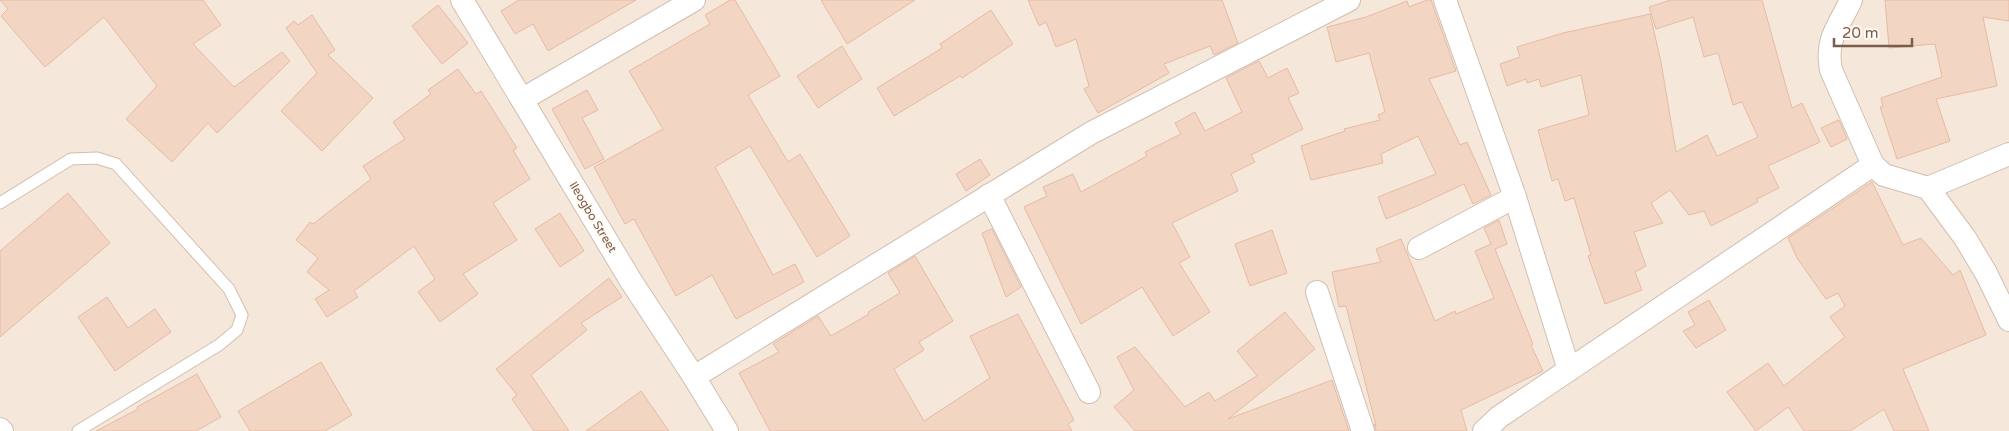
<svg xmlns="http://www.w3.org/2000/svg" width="2009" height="431" viewBox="0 0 2009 431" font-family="'Varela Round',sans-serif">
  <rect width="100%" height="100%" fill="#fdf6ec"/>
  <rect fill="#f5e8da" x="0" y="0" width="2009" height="431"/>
  <g fill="#f3d5c3" stroke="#e6bba3">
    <polygon points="0,0 203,0 221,25 193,44 234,87 282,52 290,61 217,133 208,123 172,162 126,119 157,86 104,17 45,67 1,16 8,9"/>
    <polygon points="519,0 636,0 548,51 533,24 515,34 501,11"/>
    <polygon points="730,0 735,0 780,76 748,95 788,162 800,154 850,236 817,257 750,146 715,167 773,275 795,264 804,282 736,319 712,275 676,296 634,219 625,224 594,167 663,129 629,71 710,24 705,15"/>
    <polygon points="821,0 915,0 847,44"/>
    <polygon points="1028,0 1222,0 1238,43 1214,55 1210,46 1164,64 1169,73 1098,113 1084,89 1089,86 1076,39 1056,47 1046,22 1039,26"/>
    <polygon points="1427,0 1431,0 1456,71 1429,79 1460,145 1467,142 1491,195 1473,204 1464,184 1417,206 1386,219 1378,197 1436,174 1418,136 1381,154 1383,163 1311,180 1301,146 1345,131 1344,129 1380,120 1378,115 1385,112 1369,53 1336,62 1327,27 1366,17 1407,1 1409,7"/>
    <polygon points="1671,0 1762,0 1792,108 1802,103 1820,142 1768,166 1779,188 1757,199 1758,202 1711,226 1704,211 1689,215 1670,190 1651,203 1663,223 1634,232 1646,266 1635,272 1642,290 1605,304 1588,256 1591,255 1574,198 1565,201 1558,179 1552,181 1538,130 1589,115 1581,75 1541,87 1539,79 1527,83 1526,79 1507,86 1500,64 1520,57 1517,47 1563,33 1650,14 1661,62 1676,152 1707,135 1717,156 1758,137 1742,102 1733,105 1718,53 1704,57 1693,17 1656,29 1649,7"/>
    <polygon points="1885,0 2009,0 2009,21 1983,17 1997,86 1936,99 1950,141 1897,159 1880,107 1883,107 1881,98 1942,77 1935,44 1889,48"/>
    <polygon points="438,5 468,43 442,64 412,26"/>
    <polygon points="991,10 1013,44 962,78 960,76 894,116 877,88 942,48 940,44"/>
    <polygon points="312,15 335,50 328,55 373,98 322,151 281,111 317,73 286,28 294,21 298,25"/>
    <polygon points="842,46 862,79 818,108 797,76"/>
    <polygon points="1259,61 1268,78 1287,68 1299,93 1288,98 1303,129 1251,155 1255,162 1231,174 1238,191 1172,223 1190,257 1179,263 1210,312 1173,336 1142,287 1081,324 1024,207 1047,196 1043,187 1073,174 1081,192 1147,156 1145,152 1181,134 1175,123 1195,112 1205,131 1242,112 1226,78"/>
    <polygon points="458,69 476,94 481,91 517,148 513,150 530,179 493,203 517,240 463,274 478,294 440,322 418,292 435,279 414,246 354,291 358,297 327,317 315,299 329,290 307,272 318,258 296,240 310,222 313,224 371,179 363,166 405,139 393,122 431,94 428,90"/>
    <polygon points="587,90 598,110 582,118 604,159 585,169 552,109"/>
    <polygon points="1839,120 1847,139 1831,147 1821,128"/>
    <polygon points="980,159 990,175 966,191 956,174"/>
    <polygon points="1872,182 1903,245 1921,238 1953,275 1960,270 1986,335 1903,369 1929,431 1894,431 1884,409 1850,431 1804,431 1788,407 1756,431 1727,392 1768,363 1784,386 1845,337 1830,317 1845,306 1838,293 1826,299 1797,258 1788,238"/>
    <polygon points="68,193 110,243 0,337 0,251"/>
    <polygon points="560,213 584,251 560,267 535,229"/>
    <polygon points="1499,220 1507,244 1495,249 1533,344 1531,345 1543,371 1461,410 1467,431 1376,431 1374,424 1376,426 1346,306 1339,307 1332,272 1381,262 1376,249 1401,239 1435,321 1455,311 1456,314 1494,298 1475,251 1491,244 1484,228"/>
    <polygon points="992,229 1021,287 1006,297 982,233"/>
    <polygon points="1272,230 1287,273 1250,286 1235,244"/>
    <polygon points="915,256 953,321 919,342 924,350 894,369 924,421 990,378 970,336 1018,314 1074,420 1068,424 1072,431 770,431 739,373 779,352 773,344 818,316 831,336 869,314 868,312 900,293 888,273"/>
    <polygon points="609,278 622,297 581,323 587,330 531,375 569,431 534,431 512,399 517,395 496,369"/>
    <polygon points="107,297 128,328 155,309 171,332 115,371 78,317"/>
    <polygon points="1709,300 1726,330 1696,348 1683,331 1695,325 1688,312"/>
    <polygon points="1285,312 1315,349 1228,419 1332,380 1349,431 1135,431 1114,407 1134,390 1117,357 1135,347 1185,407 1209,392 1215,401 1257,376 1237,351"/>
    <polygon points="321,362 352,415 325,431 250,431 238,411"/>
    <polygon points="197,374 221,417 196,431 96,431 138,409 137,407"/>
    <polygon points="641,391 669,431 586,431"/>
  </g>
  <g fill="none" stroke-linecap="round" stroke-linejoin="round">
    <g stroke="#d1beb0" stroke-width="13">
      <polyline id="lane" points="0,203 71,159 97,158 116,164 229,289 242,315 237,330 219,345 78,431"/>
    </g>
    <g stroke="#d1beb0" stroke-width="24">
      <g id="street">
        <polyline points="462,0 631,281 694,377 727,431"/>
        <polyline points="1445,0 1515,197 1569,370"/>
        <path d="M1851,0c-12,27 -26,38 -20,70l42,95"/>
        <polyline points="523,99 694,0"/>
        <polyline points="1928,188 2009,154"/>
        <polyline points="989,195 1089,392"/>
        <polyline points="1419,248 1515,197"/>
        <polyline points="1317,292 1363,431"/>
        <polyline points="694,377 1091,133 1349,0"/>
        <polyline points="0,429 2,431"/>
        <polyline points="1484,431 1499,417 1873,165 1884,175 1928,188 1965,238 1986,273 2009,320"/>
      </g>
    </g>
    <use href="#lane" stroke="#fff" stroke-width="11"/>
    <use href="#street" stroke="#fff" stroke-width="22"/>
  </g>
  <g text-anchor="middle" stroke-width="4" stroke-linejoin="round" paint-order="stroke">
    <g font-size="12" fill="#7a5c4d" stroke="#fffaf3">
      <text transform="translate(593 217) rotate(59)" y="4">Ileogbo Street</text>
    </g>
  </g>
  <path d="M1834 38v8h78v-8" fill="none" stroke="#7a5c4d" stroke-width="2.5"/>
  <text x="1842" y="38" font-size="15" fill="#7a5c4d" stroke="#fffaf3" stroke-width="4" paint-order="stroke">20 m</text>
</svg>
